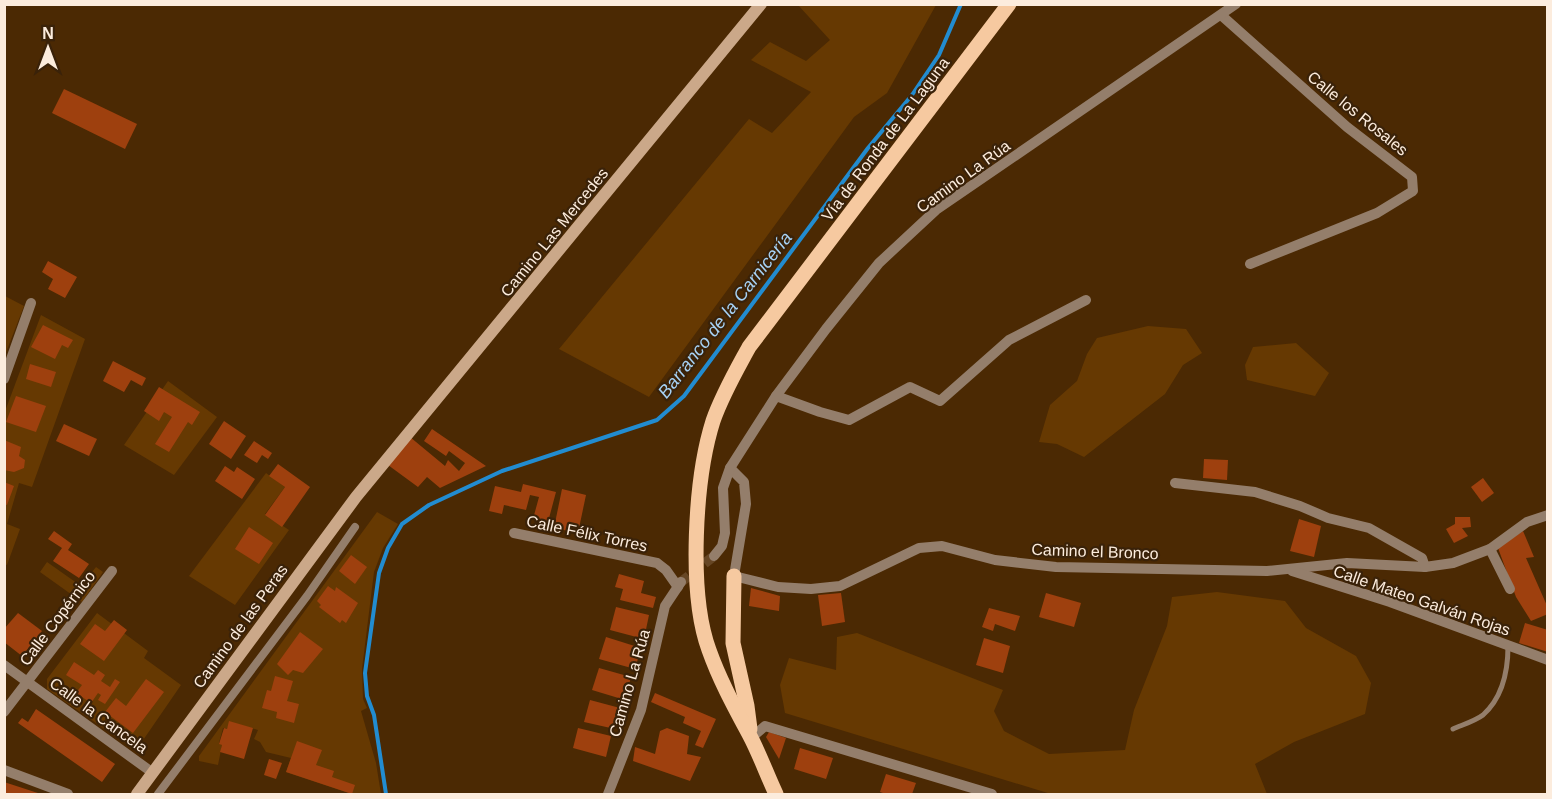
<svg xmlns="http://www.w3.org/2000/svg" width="1552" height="799" viewBox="0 0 1552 799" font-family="Arial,sans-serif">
  <rect width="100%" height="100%" fill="#4b2903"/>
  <g fill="#663902">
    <polygon points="798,5 936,5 887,93 854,117 649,397 559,349 749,119 772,133 811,92 751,60 770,42 806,61 830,40"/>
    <polygon points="5,296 24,306 5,355 4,355"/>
    <polygon points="41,315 85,339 32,487 19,483 7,524 20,529 7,565 4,564 4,414"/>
    <polygon points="1148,326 1186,329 1202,353 1183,365 1165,394 1084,457 1057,444 1039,442 1050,405 1077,381 1087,354 1097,338"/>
    <polygon points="1296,343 1329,373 1315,396 1247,380 1245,365 1253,347"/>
    <polygon points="168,381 217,417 174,475 124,445"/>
    <polygon points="266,473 285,487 265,514 289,530 235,605 189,576"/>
    <polygon points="377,512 398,524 383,548 374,572 362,669 363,699 367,708 361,711 376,763 381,794 352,794 286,772 291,758 266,752 260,742 254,739 258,730 230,722 227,729 223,728 219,743 222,745 218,765 199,761 199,756"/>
    <polygon points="47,562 81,586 96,567 103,572 82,602 40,572"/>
    <polygon points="1217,592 1285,601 1306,628 1356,656 1371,683 1365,714 1294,742 1255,764 1267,794 1051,794 785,713 780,685 789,658 836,670 837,637 857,633 1003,690 994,711 1004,731 1049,754 1125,750 1134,710 1167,626 1172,597"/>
    <polygon points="97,613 148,651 144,658 181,685 139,746 132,748 47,689 47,679"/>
  </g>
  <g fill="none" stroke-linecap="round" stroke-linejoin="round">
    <polyline stroke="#228cd0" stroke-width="4" points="386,794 374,715 367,696 365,673 379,573 388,548 402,524 429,505 502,471 657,420 684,396 868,148 912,95 939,55 961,4"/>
  </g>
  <g fill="#9e400e">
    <polygon points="64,89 137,124 125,149 52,113"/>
    <polygon points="48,261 77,277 65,298 48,289 53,279 42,272"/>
    <polygon points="43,325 73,340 68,348 62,345 55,359 31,347"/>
    <polygon points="113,361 146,378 142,386 131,380 124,392 103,381"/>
    <polygon points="30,364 56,372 51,387 26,379"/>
    <polygon points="159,387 200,412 192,425 188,422 169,452 155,444 172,417 164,412 159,421 144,411"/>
    <polygon points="16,396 46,406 36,432 6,422"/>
    <polygon points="224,421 246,436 231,459 209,444"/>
    <polygon points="64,424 97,439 89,456 56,441"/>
    <polygon points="432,429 486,466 440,488 427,477 418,487 388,465 410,437 445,466 448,460 459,471 465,463 449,451 446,456 424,441"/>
    <polygon points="4,440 21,447 19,456 25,460 24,468 14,472 4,470"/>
    <polygon points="254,441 272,453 268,459 262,455 257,463 244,455"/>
    <polygon points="1204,459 1228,460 1227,480 1203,478"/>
    <polygon points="278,464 310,487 282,527 265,515 285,487 269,476"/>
    <polygon points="225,466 234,472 237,467 255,479 242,499 215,481"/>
    <polygon points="1483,478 1494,493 1482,502 1471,487"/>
    <polygon points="4,482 14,486 7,505 4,504"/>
    <polygon points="523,484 556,492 548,522 533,519 539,497 530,495 526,510 504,505 502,514 489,511 495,486 521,492"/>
    <polygon points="562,489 586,495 578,533 554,528"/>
    <polygon points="1455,517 1470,517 1471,527 1462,528 1468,536 1454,543 1446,529 1455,524"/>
    <polygon points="1299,519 1321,526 1314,557 1290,551"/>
    <polygon points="249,527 273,543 259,564 235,549"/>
    <polygon points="54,531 72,544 68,550 89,564 79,578 53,561 62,548 48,539"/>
    <polygon points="1523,531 1534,557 1526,558 1548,608 1548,614 1531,621 1516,597 1498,548"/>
    <polygon points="351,555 367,567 355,584 339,571"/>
    <polygon points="619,574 644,581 641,593 656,597 653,608 620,600 623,589 615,587"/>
    <polygon points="328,586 335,591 336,587 358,603 346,623 342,620 340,623 319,607 321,605 317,601"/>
    <polygon points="751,588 780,596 779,611 749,606"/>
    <polygon points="841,593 845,622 822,626 818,595"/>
    <polygon points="1046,593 1081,603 1074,627 1039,617"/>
    <polygon points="616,607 649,615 644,639 610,630"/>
    <polygon points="989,608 1020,616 1015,631 995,624 993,631 982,627"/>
    <polygon points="18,613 42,631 22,656 4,642 4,629"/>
    <polygon points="114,620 127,630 104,661 80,644 95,624 105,631"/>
    <polygon points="1525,623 1548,630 1548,652 1519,643"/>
    <polygon points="300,632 323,649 303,673 293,670 288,675 277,664"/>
    <polygon points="606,637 641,648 635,669 599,659"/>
    <polygon points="984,638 1010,646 1003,673 976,665"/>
    <polygon points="74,662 94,675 98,670 105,675 101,681 110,687 115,679 120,682 105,704 98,700 101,695 98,693 91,703 76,693 82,685 66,675"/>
    <polygon points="599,668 631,677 625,700 592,690"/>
    <polygon points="275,676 293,681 287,701 299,704 294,723 276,718 277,712 262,708 267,690 271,691"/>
    <polygon points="146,679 164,692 133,733 105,712 116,698 126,706"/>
    <polygon points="655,693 716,719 703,748 695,745 701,731 683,723 685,717 651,702"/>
    <polygon points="590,700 620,708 615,729 584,722"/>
    <polygon points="36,709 115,764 102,782 18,723 22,718 28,722"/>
    <polygon points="229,721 253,728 244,759 220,752 222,745 219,744 224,728 227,729"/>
    <polygon points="578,728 611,736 606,757 573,748"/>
    <polygon points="667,728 689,736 687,754 701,757 690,781 633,761 635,747 655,754 660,731"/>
    <polygon points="769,732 786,738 779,759 766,737"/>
    <polygon points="297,741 322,750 316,765 334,771 332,777 355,785 352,794 286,772"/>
    <polygon points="800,748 833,758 826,779 794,769"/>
    <polygon points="269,759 282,763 276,779 264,775"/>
    <polygon points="886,774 916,783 912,794 886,794 880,792"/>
    <polygon points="4,782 41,794 4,794"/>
  </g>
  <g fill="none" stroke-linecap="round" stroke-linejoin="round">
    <polyline stroke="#664624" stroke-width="10" stroke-dasharray="10 5" stroke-linecap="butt" points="681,582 714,556"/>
    <path stroke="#947e6b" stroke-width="5" d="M1453,729c9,-4 22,-8 30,-14 20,-18 25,-44 25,-69"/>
    <polyline stroke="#947e6b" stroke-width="8" points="158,794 307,596 355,527"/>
    <g stroke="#947e6b" stroke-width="10">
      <polyline points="1221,15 1347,127 1412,177 1413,191 1377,213 1250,264"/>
      <polyline points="4,379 31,303"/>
      <polyline points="776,396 820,412 849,420 910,387 940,401 1009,340 1086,300"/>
      <polyline points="730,468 744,482 746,504 734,576 778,587 811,589 840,586 919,548 942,546 995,560 1056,567 1267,571 1347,563 1425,567 1453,563 1490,549 1527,522 1548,515"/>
      <polyline points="1175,483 1255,492 1300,506 1328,518 1369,528 1422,558 1425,567"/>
      <polyline points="514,533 657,563 666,570 678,587"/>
      <polyline points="1490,549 1510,589"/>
      <polyline points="714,556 722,546 725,533 723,488 730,468 776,396 826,329 879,263 936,210 1236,4"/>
      <polyline points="1292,571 1390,602 1548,660"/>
      <polyline points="4,665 153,773"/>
      <polyline points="4,712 112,571"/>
      <polyline points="751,738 765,726 992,794"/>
      <polyline points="4,770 68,794"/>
      <polyline points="608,794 641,710 665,606 681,582"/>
    </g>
    <polyline stroke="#cba889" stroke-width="12" points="137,794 356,497 761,4"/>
    <g stroke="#f6c9a0" stroke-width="15">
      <polyline points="734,576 733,643 747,706 750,729"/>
      <path d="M776,794c-9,-19 -16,-39 -26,-58 -15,-28 -30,-55 -41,-86 -21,-57 -14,-172 4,-229 9,-26 23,-50 36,-74l260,-343"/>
    </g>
  </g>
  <g text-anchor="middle" stroke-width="4.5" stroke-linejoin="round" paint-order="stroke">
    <g font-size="16" fill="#fcecdd" stroke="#3a2209">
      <text transform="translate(1358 113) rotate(39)" y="6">Calle los Rosales</text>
      <text transform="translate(885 139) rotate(-53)" y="6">Vía de Ronda de La Laguna</text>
      <text transform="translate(963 176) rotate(-36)" y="6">Camino La Rúa</text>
      <text transform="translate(554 232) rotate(-51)" y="6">Camino Las Mercedes</text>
      <text transform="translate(587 533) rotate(12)" y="6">Calle Félix Torres</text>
      <text transform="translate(1095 551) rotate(2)" y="6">Camino el Bronco</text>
      <text transform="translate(1422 600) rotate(19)" y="6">Calle Mateo Galván Rojas</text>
      <text transform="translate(57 618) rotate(-53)" y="6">Calle Copérnico</text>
      <text transform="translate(240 626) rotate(-54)" y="6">Camino de las Peras</text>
      <text transform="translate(629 683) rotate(-74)" y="6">Camino La Rúa</text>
      <text transform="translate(99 715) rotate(36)" y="6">Calle la Cancela</text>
    </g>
    <g font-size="18" font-style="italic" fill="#a7d2f5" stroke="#3a2209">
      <text transform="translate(725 315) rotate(-52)" y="6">Barranco de la Carnicería</text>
    </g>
  </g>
  <rect width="1552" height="799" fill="none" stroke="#fcecdd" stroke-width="12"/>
  <g transform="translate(48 48)" stroke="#3a2209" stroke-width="4.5" paint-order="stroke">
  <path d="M0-4.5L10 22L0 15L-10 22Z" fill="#fcecdd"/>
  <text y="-9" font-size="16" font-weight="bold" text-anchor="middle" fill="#fcecdd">N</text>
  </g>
</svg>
